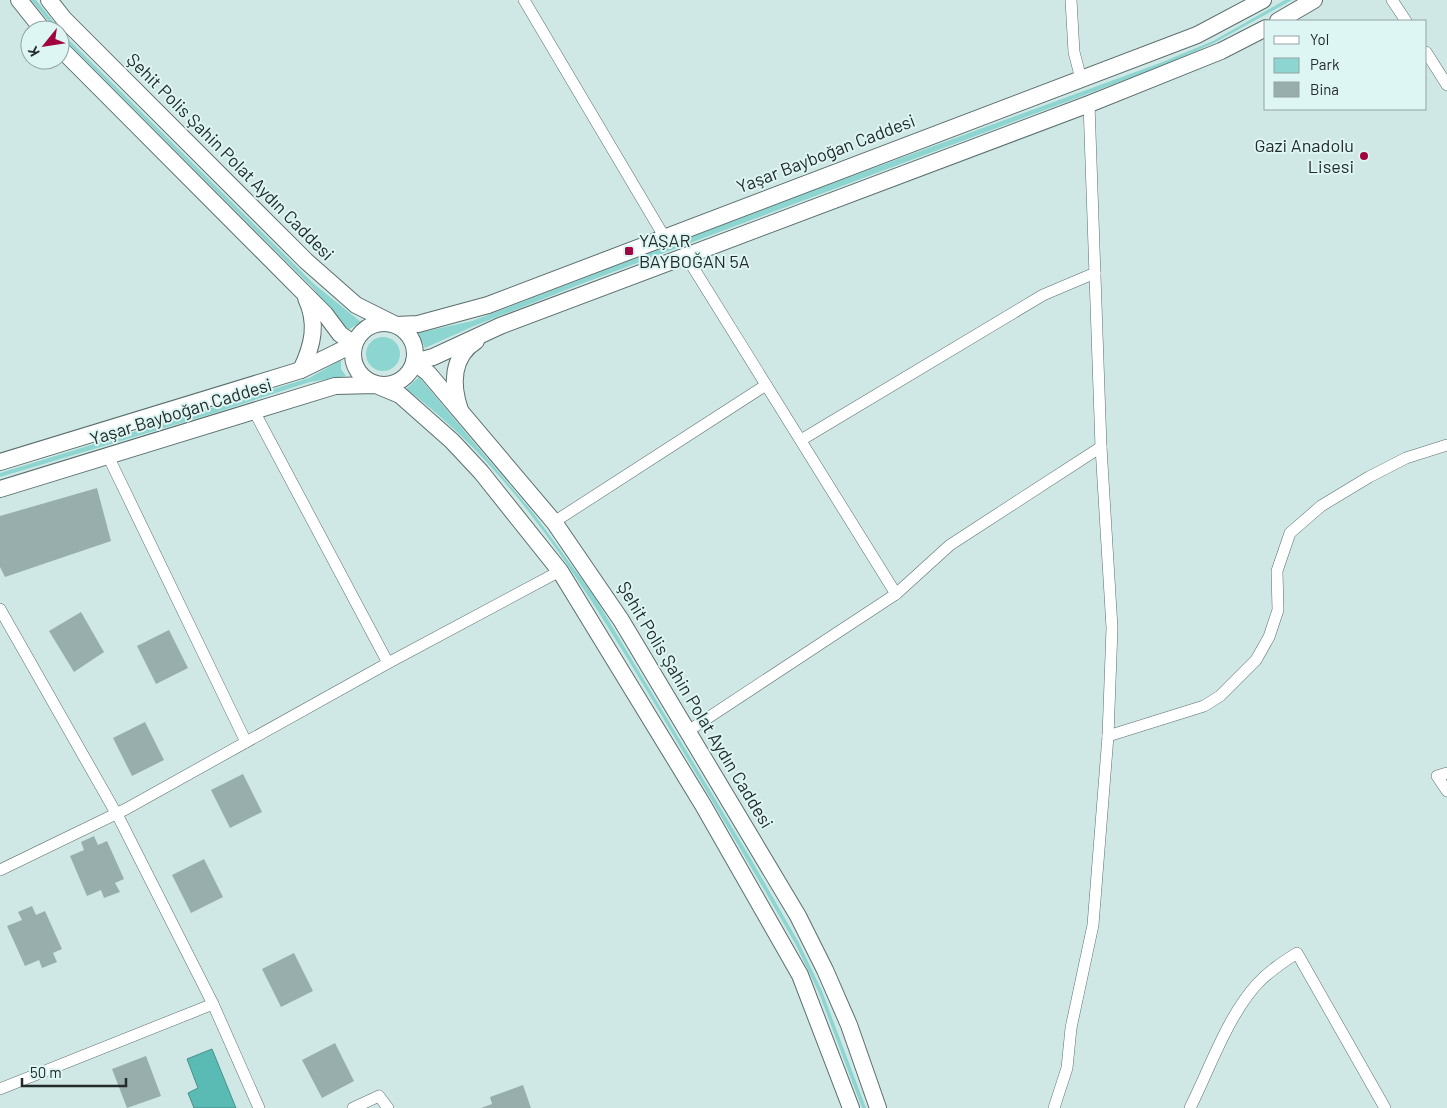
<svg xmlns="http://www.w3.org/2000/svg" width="1447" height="1108" viewBox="0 0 1447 1108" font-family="Barlow,sans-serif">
  <rect width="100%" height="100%" fill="#d0e8e5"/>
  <g fill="#8dd5d0">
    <polygon points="31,0 36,0 64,35 314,284 361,322 348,330 312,287 62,37 60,30 56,30"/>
    <polygon points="1285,0 1292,0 1214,43 1162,66 581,284 474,326 425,348 418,333 472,321 822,187 1160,63 1213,41"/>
    <circle cx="383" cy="354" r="17"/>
    <polygon points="341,360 341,369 346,376 310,382 211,414 0,477 0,473 309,378"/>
    <path d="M419,377l115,137 60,82 157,263 48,84 23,48 44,117h-4l-43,-115 -23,-48c-47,-82 -95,-163 -143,-244 -68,-113 -139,-232 -247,-312z"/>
  </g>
  <polygon fill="#59bbb4" stroke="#49908b" points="212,1049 236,1108 194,1108 188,1093 198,1088 187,1059"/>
  <g fill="#98aeac">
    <polygon points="97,488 111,541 5,577 0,567 0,516"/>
    <polygon points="81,612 104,652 74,672 49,631"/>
    <polygon points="169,630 188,668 156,684 137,646"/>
    <polygon points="145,722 164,760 132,776 113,738"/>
    <polygon points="243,774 262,812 230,828 211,790"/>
    <polygon points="94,836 98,845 107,841 124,879 115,883 120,892 104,898 101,890 87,896 70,856 84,850 81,842"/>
    <polygon points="204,859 223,897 191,913 172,875"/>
    <polygon points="32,906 36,915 45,911 62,949 53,953 57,962 42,968 39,960 25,966 7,926 22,920 18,912"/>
    <polygon points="294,953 313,991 281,1007 262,969"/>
    <polygon points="335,1043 354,1081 322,1098 302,1060"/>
    <polygon points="146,1056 161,1096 127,1108 112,1069"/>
    <polygon points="523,1085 531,1108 481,1108 492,1104 490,1097"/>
  </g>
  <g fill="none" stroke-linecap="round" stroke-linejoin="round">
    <g stroke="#5a6f6d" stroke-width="12">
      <g id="street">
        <polyline points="524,0 665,238"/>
        <polyline points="1071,0 1074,52 1081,79"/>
        <polyline points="1392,0 1406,21"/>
        <polyline points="1426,52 1447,85"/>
        <polyline points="686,256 896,594"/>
        <polyline points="254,411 388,663"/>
        <polyline points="801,440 1043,295 1095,273"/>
        <polyline points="108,456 246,742"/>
        <polyline points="554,522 766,385"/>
        <polyline points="0,609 120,820 213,1004 259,1108"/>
        <polyline points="688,731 896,594 950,545 1101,447"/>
        <polyline points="1108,736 1204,706 1220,696 1256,660 1269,637 1278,610 1277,571 1290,533 1321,506 1369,477 1406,458 1447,445"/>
        <polyline points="1447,773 1437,776 1447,791"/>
        <polyline points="0,870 126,809 388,663 560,571"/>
        <polyline points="0,1089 213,1004"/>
        <polyline points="353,1108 379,1096 388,1108"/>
        <polyline points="1054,1108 1067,1068 1071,1028 1093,925 1108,736 1112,628 1101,447 1089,104"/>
        <path d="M1190,1108c20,-40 38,-93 68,-125 11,-12 25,-21 39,-30l88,155"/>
      </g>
    </g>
    <g stroke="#5a6f6d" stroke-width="18">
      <g id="secondary">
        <polyline points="19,0 43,30"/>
        <polyline points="49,0 64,19 306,261 356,305 396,325 418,324 488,305 1197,35 1263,0"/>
        <polyline points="1278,21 1314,0"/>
        <polyline points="60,48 325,314 340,334 354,344"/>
        <circle cx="384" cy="354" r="31"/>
        <polyline points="414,362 433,357 500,326 1089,104 1221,51 1266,28"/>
        <polyline points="414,362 428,373 554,522 621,620 798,916 825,970 849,1025 878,1108"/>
        <path d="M301,370c12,-25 17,-47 5,-72"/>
        <path d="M460,410c-9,-26 -8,-54 16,-69"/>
        <polyline points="0,462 301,370 354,344"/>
        <polyline points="0,489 335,386 376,385 400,395 452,441 481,472 560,571 703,805 800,975 851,1108"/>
      </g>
    </g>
    <use href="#street" stroke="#fff" stroke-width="11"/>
    <use href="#secondary" stroke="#fff" stroke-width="16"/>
  </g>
  <g fill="#a10540" stroke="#ddf5f3" stroke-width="2">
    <circle cx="1364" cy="156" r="5"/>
    <rect x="624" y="246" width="10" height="10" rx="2.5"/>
  </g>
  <g text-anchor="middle" stroke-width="4" stroke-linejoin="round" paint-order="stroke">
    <g font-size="18" fill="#232c2b" stroke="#ddf5f3" text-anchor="end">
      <text x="1354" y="152">Gazi Anadolu<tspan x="1354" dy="21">Lisesi</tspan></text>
      <text x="639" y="247" text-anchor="start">YAŞAR<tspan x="639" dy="21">BAYBOĞAN 5A</tspan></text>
    </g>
    <g font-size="18" fill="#232c2b" stroke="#ddf5f3">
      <text transform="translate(826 154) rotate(-21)" y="6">Yaşar Bayboğan Caddesi</text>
      <text transform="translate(230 157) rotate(45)" y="6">Şehit Polis Şahin Polat Aydın Caddesi</text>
      <text transform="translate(181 412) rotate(-17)" y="6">Yaşar Bayboğan Caddesi</text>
      <text transform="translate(695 705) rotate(59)" y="6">Şehit Polis Şahin Polat Aydın Caddesi</text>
    </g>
  </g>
  <rect x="1264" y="20" width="162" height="90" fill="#ddf5f3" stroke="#93a5a3"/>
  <rect x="1274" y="36" width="25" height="8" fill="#ffffff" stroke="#93a5a3"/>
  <text x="1310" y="45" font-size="15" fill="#232c2b">Yol</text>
  <rect x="1274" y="58" width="25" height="15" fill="#8dd5d0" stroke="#93a5a3"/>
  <text x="1310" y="70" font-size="15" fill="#232c2b">Park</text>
  <rect x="1274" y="82" width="25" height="15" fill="#98aeac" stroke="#93a5a3"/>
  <text x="1310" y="95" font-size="15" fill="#232c2b">Bina</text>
  <g transform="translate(45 45) rotate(240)"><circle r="24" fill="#ddf5f3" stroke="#93a5a3"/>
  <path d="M0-4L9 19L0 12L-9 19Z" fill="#a10540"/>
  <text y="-8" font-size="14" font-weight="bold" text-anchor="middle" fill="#232c2b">K</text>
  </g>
  <path d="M22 1078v8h104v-8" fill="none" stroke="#232c2b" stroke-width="2.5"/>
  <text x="30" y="1078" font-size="15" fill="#232c2b" stroke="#ddf5f3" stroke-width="4" paint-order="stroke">50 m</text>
</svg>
